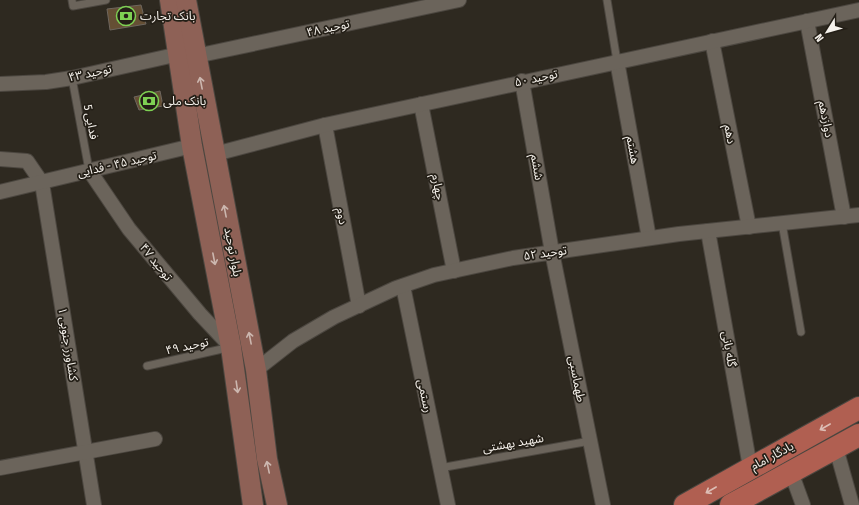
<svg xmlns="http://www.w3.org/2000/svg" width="859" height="505" viewBox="0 0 859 505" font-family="'Fira Sans Condensed','Noto Sans Arabic',sans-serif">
  <rect width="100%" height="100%" fill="#2e2920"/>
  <g fill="#654f34" stroke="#6e665e">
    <polygon points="141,5 146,24 110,30 107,9"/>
    <polygon points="160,91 163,106 139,110 134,97"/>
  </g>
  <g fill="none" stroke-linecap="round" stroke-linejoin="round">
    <g stroke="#4c4740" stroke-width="9">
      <g id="service">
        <polyline points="72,0 73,6 106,0"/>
        <polyline points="607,0 617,61"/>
        <polyline points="72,78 89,170"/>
        <polyline points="782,223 801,332"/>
        <polyline points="147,366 231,347"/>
        <polyline points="440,468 590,441"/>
      </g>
    </g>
    <g stroke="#4c4740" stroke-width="16">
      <g id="minor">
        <polyline points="807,21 844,217"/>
        <polyline points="712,41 749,227"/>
        <polyline points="196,56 459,0"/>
        <polyline points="617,61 649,238"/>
        <polyline points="522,81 552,252 603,505"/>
        <polyline points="0,84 46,82 72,78 179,54"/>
        <polyline points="421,104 454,271"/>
        <polyline points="325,125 359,306"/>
        <polyline points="215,154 325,125 859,10"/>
        <polyline points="0,159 27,161 42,183 94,505"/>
        <polyline points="89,170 129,229 200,314 231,347"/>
        <polyline points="0,192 192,146"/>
        <polyline points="708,231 750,467"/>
        <polyline points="403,286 448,505"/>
        <polyline points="256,370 293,341 334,317 396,288 434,275 513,258 679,234 859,215"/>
        <polyline points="836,448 852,505"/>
        <polyline points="0,468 155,439"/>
        <polyline points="791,472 803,505"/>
      </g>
    </g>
    <g stroke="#4c4740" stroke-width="22">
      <g id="secondary">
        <polyline points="170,0 192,146 231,347 253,505"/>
        <polyline points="186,0 256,370 267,459 277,505"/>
      </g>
    </g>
    <g stroke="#4c4740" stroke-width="24">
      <g id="primary">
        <polyline points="685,505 859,408"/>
        <polyline points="731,505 859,435"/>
      </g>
    </g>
    <use href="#service" stroke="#6b645b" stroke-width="7"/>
    <use href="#minor" stroke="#6b645b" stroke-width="14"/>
    <use href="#secondary" stroke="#8e6156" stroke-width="20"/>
    <use href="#primary" stroke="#b05f51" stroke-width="22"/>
  </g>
  <defs><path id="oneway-shaft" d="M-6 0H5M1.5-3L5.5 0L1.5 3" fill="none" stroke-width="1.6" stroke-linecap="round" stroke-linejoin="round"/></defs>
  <g stroke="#ccb7af">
    <use href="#oneway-shaft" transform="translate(201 83) rotate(-101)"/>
    <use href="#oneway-shaft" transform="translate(225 211) rotate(-101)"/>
    <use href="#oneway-shaft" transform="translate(214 259) rotate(79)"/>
    <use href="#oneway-shaft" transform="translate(250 338) rotate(-101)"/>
    <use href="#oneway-shaft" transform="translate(237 387) rotate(82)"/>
    <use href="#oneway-shaft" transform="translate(268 467) rotate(-102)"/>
  </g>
  <g stroke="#ddbeb5">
    <use href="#oneway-shaft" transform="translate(825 427) rotate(150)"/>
    <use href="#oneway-shaft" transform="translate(711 490) rotate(150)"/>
  </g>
  <defs>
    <g id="bank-ring" transform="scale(1)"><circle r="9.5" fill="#241f17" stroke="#7ed053" stroke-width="1.5"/><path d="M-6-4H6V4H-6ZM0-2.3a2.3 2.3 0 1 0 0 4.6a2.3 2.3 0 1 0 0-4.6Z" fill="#7ed053"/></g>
  </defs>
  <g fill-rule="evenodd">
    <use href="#bank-ring" x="126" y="16"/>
    <use href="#bank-ring" x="149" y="101"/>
  </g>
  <g text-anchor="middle" stroke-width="3.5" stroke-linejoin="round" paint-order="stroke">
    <g font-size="12" fill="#f5f1eb" stroke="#241f17" text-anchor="start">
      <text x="140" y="20">بانک تجارت</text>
      <text x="163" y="105">بانک ملی</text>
    </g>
    <g font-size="12" fill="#f5f1eb" stroke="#241f17">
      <text transform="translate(328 28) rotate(-12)" y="4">توحید ۴۸</text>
      <text transform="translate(90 73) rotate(-12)" y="4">توحید ۴۳</text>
      <text transform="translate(536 78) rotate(-12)" y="4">توحید ۵۰</text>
      <text transform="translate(826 119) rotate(79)" y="4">دوازدهم</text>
      <text transform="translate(91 122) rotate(79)" y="4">فدایی 5</text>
      <text transform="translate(730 134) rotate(79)" y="4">دهم</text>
      <text transform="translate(633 150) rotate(80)" y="4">هشتم</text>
      <text transform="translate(117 164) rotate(-13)" y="4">توحید ۴۵ - فدایی</text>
      <text transform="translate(537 167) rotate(80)" y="4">ششم</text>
      <text transform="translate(438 187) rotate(79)" y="4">چهارم</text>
      <text transform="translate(342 216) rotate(79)" y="4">دوم</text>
      <text transform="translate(233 252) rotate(79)" y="4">بلوار توحید</text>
      <text transform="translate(545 253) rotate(-8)" y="4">توحید ۵۲</text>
      <text transform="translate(156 262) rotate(51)" y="4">توحید ۴۷</text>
      <text transform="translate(68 344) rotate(81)" y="4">کشاورز جنوبی ۱</text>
      <text transform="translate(187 346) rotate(-12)" y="4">توحید ۴۹</text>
      <text transform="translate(729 349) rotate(80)" y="4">گله بانی</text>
      <text transform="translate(577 379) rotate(79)" y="4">طهماسبی</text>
      <text transform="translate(425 396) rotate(78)" y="4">رستمی</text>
      <text transform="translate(513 443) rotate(-10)" y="4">شهید بهشتی</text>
      <text transform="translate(772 456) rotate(-28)" y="4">یادگار امام</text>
    </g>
  </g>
  <g transform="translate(827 32) rotate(233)" stroke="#241f17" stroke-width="3" paint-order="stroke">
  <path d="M0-3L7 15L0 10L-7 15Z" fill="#f5f1eb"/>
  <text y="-6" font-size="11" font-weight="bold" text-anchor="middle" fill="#f5f1eb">N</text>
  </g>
</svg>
